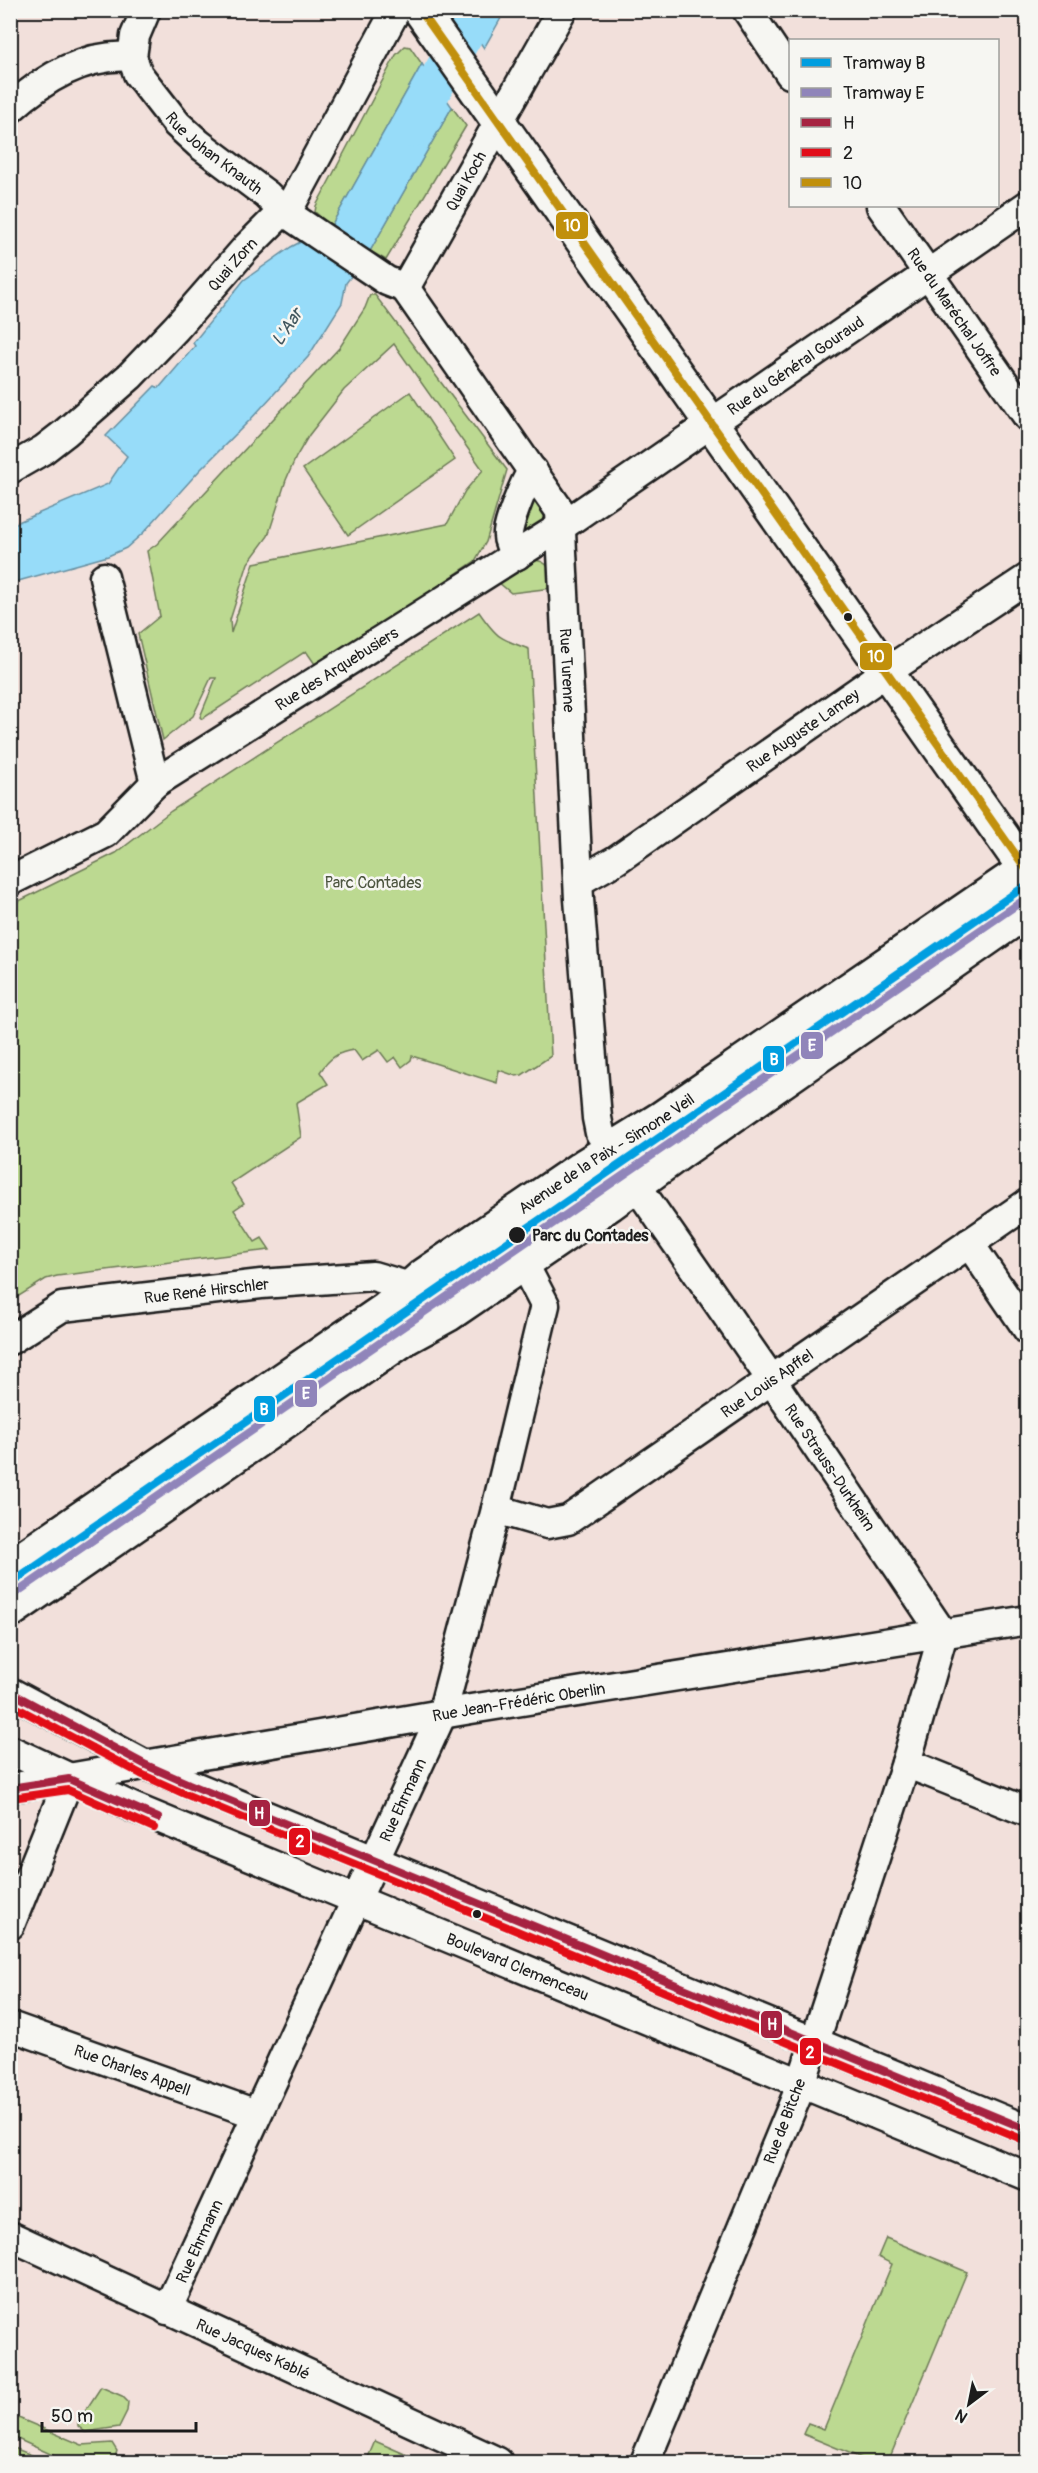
<svg xmlns="http://www.w3.org/2000/svg" width="1038" height="2473" viewBox="0 0 1038 2473" font-family="Pangolin,sans-serif">
  <rect width="100%" height="100%" fill="#f2e0db"/>
  <filter id="ink" filterUnits="userSpaceOnUse"><feTurbulence type="fractalNoise" baseFrequency=".0167" numOctaves="2"/><feDisplacementMap in="SourceGraphic" scale="12" xChannelSelector="R" yChannelSelector="G"/><feConvolveMatrix kernelMatrix="1 2 1 2 8 2 1 2 1" color-interpolation-filters="sRGB"/></filter>
  <g filter="url(#ink)">
    <g fill="#bcd991" stroke="#6c7a56" stroke-width="1.5" fill-rule="evenodd">
      <polygon points="405,46 410,47 422,64 331,226 315,212 316,206 396,55"/>
      <polygon points="452,107 466,126 386,260 370,251"/>
      <path d="M370,295h5l132,175 -21,72 -11,19 -158,106 -11,-16 -104,68 -2,-2 16,-39h-5l-18,38 -30,24 -25,-106 22,-18 -13,-65 10,-7 183,-197 25,-39zM394,344l89,126 -18,21 -18,33 -193,39 -23,70 -1,-13 18,-57 20,-27 18,-56 10,-23 13,-22 35,-45z"/>
      <polygon points="410,392 455,460 348,535 303,469"/>
      <polygon points="529,492 545,514 541,525 526,538 517,532"/>
      <path d="M532,560c19,0 19,13 20,28l-41,5 -14,-12z"/>
      <path d="M479,612c18,26 21,27 50,37l22,407 -29,19 -6,1 -17,-6 -2,13 -85,-27 -1,4 -9,7 -7,-10 -7,5 -9,-12 -17,11 -8,-11c-17,2 -25,9 -34,22l8,12 -32,19 5,34 -70,46 13,20 -10,7 21,32 7,-4 8,12 -213,26 -11,3 -35,22v-396l105,-52 55,-42z"/>
      <polygon points="977,916 985,928 680,1137 672,1125"/>
      <polygon points="586,1185 595,1198 449,1298 440,1285"/>
      <polygon points="427,1296 435,1307 11,1599 11,1581"/>
      <polygon points="886,2238 967,2272 888,2462 871,2462 803,2434 808,2423 824,2429 892,2264 878,2257"/>
      <polygon points="101,2387 122,2396 128,2402 127,2411 119,2427 85,2432 78,2426 78,2422"/>
      <polygon points="16,2417 82,2445 112,2443 117,2451 113,2462 68,2462 13,2437"/>
      <polygon points="375,2441 423,2462 366,2462"/>
      <polygon points="14,2448 49,2462 11,2462 11,2454"/>
    </g>
    <g fill="#97dcf9" stroke="#668fa1" stroke-width="1.5">
      <polygon points="458,11 505,11 484,48"/>
      <polygon points="422,64 452,107 370,251 346,283 342,303 308,357 250,420 199,471 143,533 126,548 108,556 11,583 11,525 108,484 127,456 106,436 155,386 159,388 195,346 193,343 244,280 291,247 331,226"/>
    </g>
    <g fill="none" stroke-linecap="round" stroke-linejoin="round">
      <polyline stroke="#97dcf9" stroke-width="38" points="410,129 478,10"/>
      <g stroke="#1c1c1c" stroke-width="33">
        <g id="minor">
          <path id="s1" d="M146,10l-11,26 -3,21 6,17 39,50 22,20 68,51 16,16 104,70 18,7 155,223 19,388 18,219 3,15 171,246 172,255 -37,129 -108,330 -153,369"/>
          <polyline points="747,10 790,74"/>
          <path d="M10,109c33,-30 76,-56 122,-52"/>
          <path id="s2" d="M881,206l147,211"/>
          <path id="s3" d="M405,288l157,-278"/>
          <path id="s4" d="M10,469l33,-19 22,-17 65,-57 46,-48 70,-80 47,-47 103,-191"/>
          <path d="M517,555c-5,-6 -10,-13 -9,-22 1,-11 17,-54 25,-62"/>
          <polyline points="104,577 155,783"/>
          <path id="s5" d="M10,881l96,-48 49,-50 407,-257 466,-321"/>
          <path id="s6" d="M579,881l37,-21 270,-188 142,-94"/>
          <polyline points="969,1243 1028,1330"/>
          <path id="s7" d="M10,1340l52,-33 199,-23 112,-8 37,11"/>
          <path id="s8" d="M496,1509l51,15 21,-4 460,-317"/>
          <polyline points="10,1692 146,1765 189,1784 1028,2130"/>
          <path id="s9" d="M10,1750l122,57 896,370"/>
          <polyline points="906,1763 1028,1812"/>
          <path id="s10" d="M10,1788l461,-79 557,-89"/>
          <polyline points="10,1925 69,1779"/>
          <path id="s11" d="M10,2026l246,88"/>
          <path id="s12" d="M10,2236l488,226"/>
          <path id="s13" d="M167,2310l275,-596 54,-205 49,-204 -15,-29 -9,-12"/>
        </g>
      </g>
      <g stroke="#1c1c1c" stroke-width="38">
        <g id="major">
          <polyline points="420,10 1028,873"/>
          <path id="s14" d="M10,1567l376,-258 37,-33 161,-110 76,-47 365,-250"/>
          <polyline points="10,1611 407,1337 449,1314 610,1204 682,1151 1028,910"/>
        </g>
      </g>
      <use href="#minor" stroke="#f6f6f2" stroke-width="28"/>
      <use href="#major" stroke="#f6f6f2" stroke-width="33"/>
      <g stroke="#f6f6f2" stroke-width="12">
        <g id="bus-1">
          <polyline points="10,1692 146,1765 189,1784 1028,2130"/>
          <polyline points="10,1788 69,1779 158,1818"/>
        </g>
      </g>
      <g stroke="#f6f6f2" stroke-width="12">
        <g id="bus-2">
          <polyline points="10,1704 141,1774 185,1794 1024,2140"/>
          <polyline points="12,1798 68,1790 154,1828"/>
        </g>
      </g>
      <g stroke="#f6f6f2" stroke-width="12">
        <polyline id="bus-3" points="420,10 1028,872"/>
      </g>
      <use href="#bus-1" stroke="#a62341" stroke-width="8"/>
      <use href="#bus-2" stroke="#e10d19" stroke-width="8"/>
      <use href="#bus-3" stroke="#c1900b" stroke-width="8"/>
      <g stroke="#f6f6f2" stroke-width="12">
        <polyline id="tram-1" points="10,1584 1028,884"/>
      </g>
      <g stroke="#f6f6f2" stroke-width="12">
        <polyline id="tram-2" points="16,1593 1028,897"/>
      </g>
      <use href="#tram-1" stroke="#009ee0" stroke-width="8"/>
      <use href="#tram-2" stroke="#9085ba" stroke-width="8"/>
    </g>
  </g>
  <g fill="#1c1c1c" stroke="#f6f6f2" stroke-width="2">
    <circle cx="848" cy="617" r="5"/>
    <circle cx="517" cy="1235" r="9"/>
    <circle cx="477" cy="1914" r="5"/>
  </g>
  <g text-anchor="middle" stroke-width="5" stroke-linejoin="round" paint-order="stroke">
    <g font-size="16" fill="#1c1c1c" stroke="#f6f6f2">
      <text dy="6" stroke="none"><textPath href="#s1" startOffset="178">Rue Johan Knauth</textPath></text>
      <text dy="6" stroke="none"><textPath href="#s3" startOffset="123">Quai Koch</textPath></text>
      <text dy="6" stroke="none"><textPath href="#s4" startOffset="304">Quai Zorn</textPath></text>
      <text dy="6" stroke="none"><textPath href="#s2" startOffset="129">Rue du Maréchal Joffre</textPath></text>
      <text dy="6" stroke="none"><textPath href="#s5" startOffset="942">Rue du Général Gouraud</textPath></text>
      <text dy="6" stroke="none"><textPath href="#s5" startOffset="392">Rue des Arquebusiers</textPath></text>
      <text dy="6" stroke="none"><textPath href="#s1" startOffset="844">Rue Turenne</textPath></text>
      <text dy="6" stroke="none"><textPath href="#s6" startOffset="270">Rue Auguste Lamey</textPath></text>
      <text dy="6" stroke="none"><textPath href="#s14" startOffset="726">Avenue de la Paix - Simone Veil</textPath></text>
      <text dy="6" stroke="none"><textPath href="#s7" startOffset="207">Rue René Hirschler</textPath></text>
      <text dy="6" stroke="none"><textPath href="#s8" startOffset="316">Rue Louis Apffel</textPath></text>
      <text dy="6" stroke="none"><textPath href="#s1" startOffset="1714">Rue Strauss-Durkheim</textPath></text>
      <text dy="6" stroke="none"><textPath href="#s10" startOffset="516">Rue Jean-Frédéric Oberlin</textPath></text>
      <text dy="6" stroke="none"><textPath href="#s13" startOffset="562">Rue Ehrmann</textPath></text>
      <text dy="6" stroke="none"><textPath href="#s9" startOffset="552">Boulevard Clemenceau</textPath></text>
      <text dy="6" stroke="none"><textPath href="#s11" startOffset="130">Rue Charles Appell</textPath></text>
      <text transform="translate(784 2121) rotate(-69)" y="6">Rue de Bitche</text>
      <text dy="6" stroke="none"><textPath href="#s13" startOffset="76">Rue Ehrmann</textPath></text>
      <text dy="6" stroke="none"><textPath href="#s12" startOffset="268">Rue Jacques Kablé</textPath></text>
    </g>
    <g font-size="16" fill="#4c553f" stroke="#f6f6f2">
      <text x="373" y="888">Parc Contades</text>
    </g>
    <g font-size="16" font-weight="bold" fill="#1c1c1c" stroke="#f6f6f2" text-anchor="start">
      <text x="532" y="1241">Parc du Contades</text>
    </g>
    <g font-size="18" font-style="italic" fill="#41565e" stroke="#f6f6f2">
      <text transform="translate(287 327) rotate(-56)" y="6">L'Aar</text>
    </g>
  </g>
  <g stroke="#f6f6f2" stroke-width="2">
    <rect x="555" y="211" width="34" height="29" rx="6" fill="#c1900b"/>
    <rect x="859" y="642" width="34" height="29" rx="6" fill="#c1900b"/>
    <rect x="800" y="1031" width="24" height="29" rx="6" fill="#9085ba"/>
    <rect x="762" y="1045" width="23" height="28" rx="6" fill="#009ee0"/>
    <rect x="294" y="1379" width="24" height="29" rx="6" fill="#9085ba"/>
    <rect x="253" y="1395" width="23" height="28" rx="6" fill="#009ee0"/>
    <rect x="248" y="1799" width="23" height="28" rx="6" fill="#a62341"/>
    <rect x="288" y="1827" width="23" height="29" rx="6" fill="#e10d19"/>
    <rect x="760" y="2010" width="23" height="29" rx="6" fill="#a62341"/>
    <rect x="799" y="2037" width="23" height="29" rx="6" fill="#e10d19"/>
  </g>
  <g font-size="16" text-anchor="middle" font-weight="bold" fill="#fff">
    <text x="572" y="231">10</text>
    <text x="876" y="662">10</text>
    <text x="812" y="1051">E</text>
    <text x="774" y="1065">B</text>
    <text x="306" y="1399">E</text>
    <text x="264" y="1415">B</text>
    <text x="259" y="1819">H</text>
    <text x="300" y="1847">2</text>
    <text x="772" y="2030">H</text>
    <text x="810" y="2058">2</text>
  </g>
  <rect width="1038" height="2473" fill="none" stroke="#f6f6f2" stroke-width="36"/>
  <rect x="18" y="18" width="1002" height="2437" fill="none" stroke="#1c1c1c" stroke-width="2" filter="url(#ink)"/>
  <rect x="789" y="39" width="210" height="168" fill="#f6f6f2" stroke="#9f9f9c" stroke-width="1.5"/>
  <rect x="801" y="58" width="30" height="9" fill="#009ee0" stroke="#9f9f9c" stroke-width="1.5"/>
  <text x="843" y="69" font-size="18" fill="#1c1c1c">Tramway B</text>
  <rect x="801" y="88" width="30" height="9" fill="#9085ba" stroke="#9f9f9c" stroke-width="1.5"/>
  <text x="843" y="99" font-size="18" fill="#1c1c1c">Tramway E</text>
  <rect x="801" y="118" width="30" height="9" fill="#a62341" stroke="#9f9f9c" stroke-width="1.5"/>
  <text x="843" y="129" font-size="18" fill="#1c1c1c">H</text>
  <rect x="801" y="148" width="30" height="9" fill="#e10d19" stroke="#9f9f9c" stroke-width="1.5"/>
  <text x="843" y="159" font-size="18" fill="#1c1c1c">2</text>
  <rect x="801" y="178" width="30" height="9" fill="#c1900b" stroke="#9f9f9c" stroke-width="1.5"/>
  <text x="843" y="189" font-size="18" fill="#1c1c1c">10</text>
  <g transform="translate(969 2404) rotate(212)" stroke="#f6f6f2" stroke-width="4.5" paint-order="stroke">
  <path d="M0-4.5L10 22L0 15L-10 22Z" fill="#1c1c1c"/>
  <text y="-9" font-size="16" font-weight="bold" text-anchor="middle" fill="#1c1c1c">N</text>
  </g>
  <path d="M42 2422v9h154v-9" fill="none" stroke="#1c1c1c" stroke-width="3"/>
  <text x="51" y="2422" font-size="18" fill="#1c1c1c" stroke="#f6f6f2" stroke-width="4.5" paint-order="stroke">50 m</text>
</svg>
